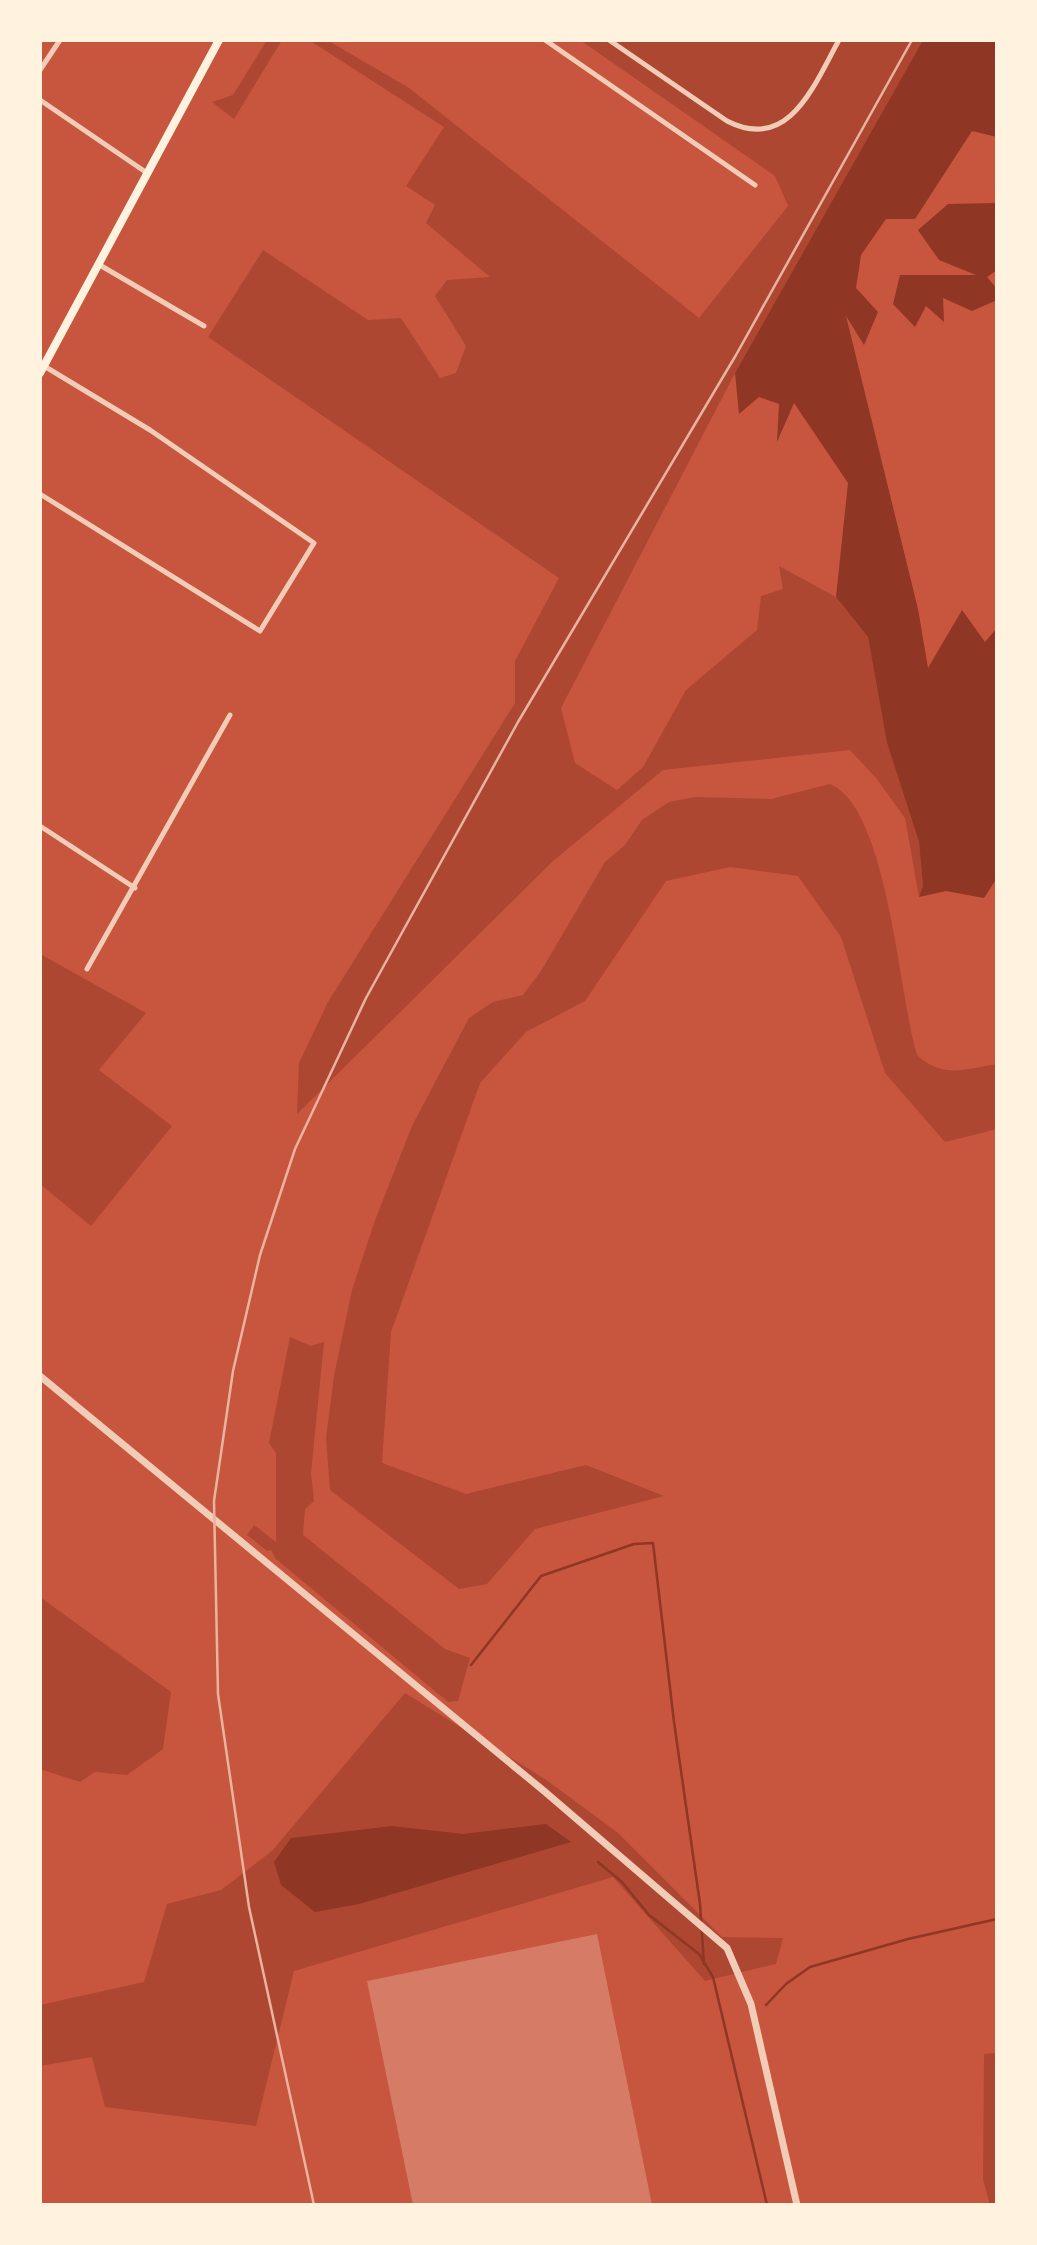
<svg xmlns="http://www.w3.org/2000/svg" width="1037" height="2245" viewBox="0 0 1037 2245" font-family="'Zilla Slab',serif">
  <rect width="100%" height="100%" fill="#c8553d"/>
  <g fill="#ae4732">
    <polygon points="267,40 282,40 234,119 212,102 233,95"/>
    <polygon points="309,40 327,40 409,88 699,318 788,206 775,176 580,40 923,40 735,373 561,708 575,763 617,790 643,767 686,690 757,630 761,596 783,589 779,566 836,597 868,637 887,743 919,842 923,886 919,897 905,818 876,778 850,750 663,770 553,861 297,1114 299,1063 328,1002 515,703 515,661 559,578 208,337 263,250 368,320 401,318 440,378 456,373 466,346 435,296 447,280 490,277 426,223 435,205 406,186 444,127"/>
    <path d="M830,784c58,23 69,213 87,271 26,24 48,14 80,9v65l-52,13 -60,-69 -44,-136 -43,-61 -68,-9 -64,14 -81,120 -59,31 -46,51 -89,249 -9,131 84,31 120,-29 78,31 -129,33 -48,55 -28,5 -129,-99 -4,-52 8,-62 18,-86 22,-67 38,-97 57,-108 24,-16 30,-7 18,-24 64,-109 20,-17 17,-25 27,-18 26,-5 76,2z"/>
    <polygon points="40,954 146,1013 99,1070 172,1126 91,1226 40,1184"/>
    <polygon points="290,1337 311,1346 324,1342 311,1473 314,1501 305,1509 303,1535 445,1649 470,1658 458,1701 448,1702 276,1559 271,1550 267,1551 247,1535 254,1525 276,1542 276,1453 269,1443"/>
    <polygon points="40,1597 171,1692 163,1749 127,1775 95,1772 80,1782 40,1769"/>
    <polygon points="405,1693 545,1779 617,1832 722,1937 783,1938 776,1964 705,1981 613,1877 294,1971 256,2126 105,2107 92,2057 40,2066 40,2005 144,1982 167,1904 221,1890 272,1851"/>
    <polygon points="997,2053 997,2205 990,2205 983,2179 984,2054"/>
  </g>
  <g fill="#8f3625">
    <polygon points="923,40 997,40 997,137 972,131 915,219 886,219 861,255 856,288 878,312 864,345 846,316 918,609 928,668 962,610 985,642 997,628 997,878 984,898 946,891 919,897 923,886 919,842 887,743 868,637 836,597 848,483 794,403 777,442 779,404 759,397 739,414 735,373"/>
    <polygon points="997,203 997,270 987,277 997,289 997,300 972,311 943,298 944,322 926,306 915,327 893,304 900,275 976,275 939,260 918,230 948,204"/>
    <polygon points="546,1824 571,1842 359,1904 315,1912 281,1885 274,1862 291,1838 392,1826 463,1834"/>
  </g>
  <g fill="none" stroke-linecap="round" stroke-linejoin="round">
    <g stroke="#8f3625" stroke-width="2.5">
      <polyline points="471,1665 541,1576 634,1544 653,1543 674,1722 700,1904 704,1964"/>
      <polyline points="598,1862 622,1882 649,1915 699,1954 713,1977 767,2205"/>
      <polyline points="766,2005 786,1984 810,1967 908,1939 997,1919"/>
    </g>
  </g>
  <polygon fill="#d67c66" points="597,1934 652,2205 413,2205 367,1981"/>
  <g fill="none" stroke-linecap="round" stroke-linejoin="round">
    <g stroke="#f1ccb7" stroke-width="5">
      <polyline points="545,40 755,185"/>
      <path d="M609,40l118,81c62,32 87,-36 112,-81"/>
      <polyline points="40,70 60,40"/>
      <polyline points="40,100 147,173"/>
      <polyline points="98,264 204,326"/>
      <polyline points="40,494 260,631 314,543 150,430 44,366"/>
      <polyline points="40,826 135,888"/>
      <polyline points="87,969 230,715"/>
    </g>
    <polyline stroke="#f1ccb7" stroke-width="7" points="40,1376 544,1791 727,1948 751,2004 797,2205"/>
    <polyline stroke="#fff3e0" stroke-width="8" points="40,373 219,40"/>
    <polyline stroke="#e9b49f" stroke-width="2.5" points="314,2205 249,1907 218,1694 214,1501 233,1371 260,1255 295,1149 366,998 518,722 736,355 912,40"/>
  </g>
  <rect width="1037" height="2245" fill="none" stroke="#fff3e0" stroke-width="84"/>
</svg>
